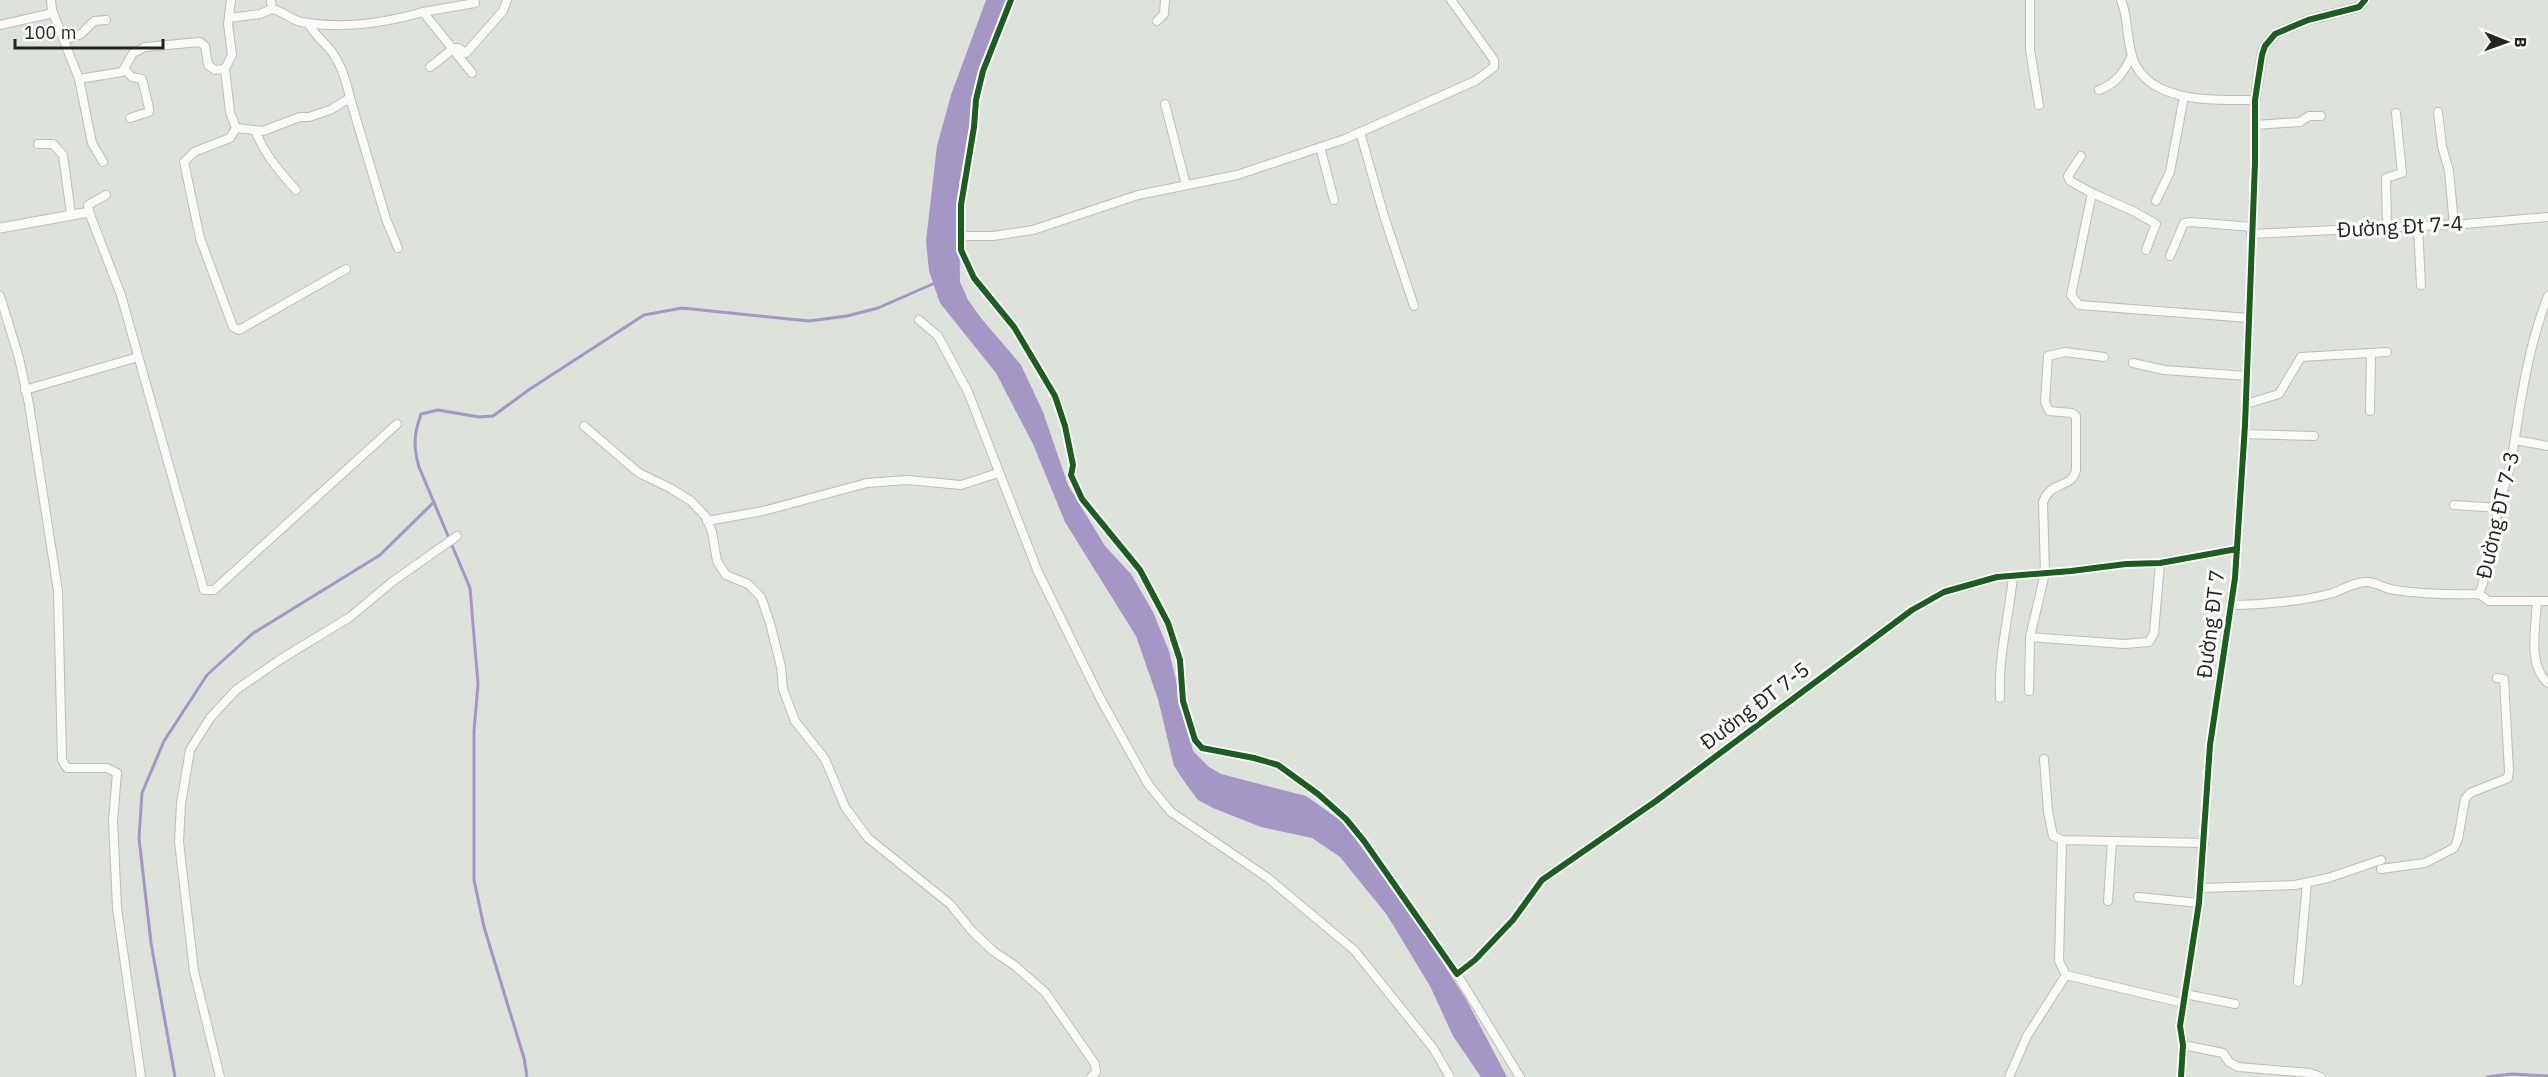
<svg xmlns="http://www.w3.org/2000/svg" width="2548" height="1077" viewBox="0 0 2548 1077" font-family="'IBM Plex Sans',sans-serif">
  <rect width="100%" height="100%" fill="#dde2da"/>
  <polygon fill="#a496c5" points="986,0 1010,0 977,108 959,183 960,282 968,300 981,318 1021,365 1043,412 1068,485 1105,546 1131,574 1153,612 1169,651 1193,751 1209,767 1221,774 1306,796 1344,823 1426,937 1466,999 1507,1077 1481,1077 1453,1036 1430,986 1387,915 1340,857 1312,838 1261,827 1213,808 1198,800 1186,784 1174,766 1158,699 1136,636 1065,522 1033,444 996,373 940,303 929,271 926,241 937,146 951,95"/>
  <g fill="none" stroke-linecap="round" stroke-linejoin="round">
    <g stroke="#a496c5" stroke-width="3">
      <polyline points="175,1077 151,943 139,838 142,793 164,741 207,675 252,634 380,555 434,502"/>
      <path d="M527,1077l-3,-19 -40,-131 -10,-47v-149l4,-47 -8,-96 -51,-121c-6,-21 -5,-33 2,-53l17,-4 41,7 14,-1 37,-27 114,-74 38,-7 127,13 38,-5 31,-8 57,-25"/>
      <polyline points="2487,1077 2511,1074 2548,1076"/>
    </g>
    <g stroke="#bcbfb9" stroke-width="10">
      <g id="minor">
        <polyline points="51,0 52,10 79,79 92,143 103,162"/>
        <polyline points="1011,0 983,71 976,100 974,127 961,205 961,250 974,278 1014,327 1055,396 1065,426 1073,465 1071,475 1082,499 1140,570 1168,623 1180,660 1183,701 1195,740 1202,748 1254,758 1278,765 1318,794 1346,819 1364,841 1457,974 1475,960 1513,920 1542,880 1656,801 1912,610 1944,592 1997,577 2071,571 2126,564 2160,563 2237,549"/>
        <polyline points="2030,0 2030,50 2039,105"/>
        <path d="M2121,0c8,19 5,40 12,59 16,45 83,41 122,41v63l-10,262 -10,153 -25,167 -11,158 -19,123 3,19 -2,32"/>
        <path d="M272,9c11,2 19,11 29,13 40,7 84,1 122,-10l49,61"/>
        <polyline points="423,12 475,3"/>
        <polyline points="229,18 260,14 272,9 271,0"/>
        <polyline points="1157,21 1164,14 1165,0"/>
        <path d="M308,23c5,9 11,15 18,22 14,14 20,34 24,53"/>
        <polyline points="0,25 53,13"/>
        <polyline points="64,40 81,34 94,21 106,20"/>
        <polyline points="430,67 454,48 458,48 466,53 503,11 507,0"/>
        <polyline points="124,69 132,77 142,79 149,108 149,112 130,118"/>
        <polyline points="225,69 230,112 236,128 230,138 194,152 184,162 200,238 233,327 239,330 346,269"/>
        <polyline points="79,79 122,72 133,53 145,47 200,42 205,46 208,65 215,70 225,69 232,55 228,24 231,0"/>
        <path d="M2099,90c18,-7 24,-17 33,-34"/>
        <polyline points="1165,104 1186,185"/>
        <polyline points="2438,112 2442,146 2449,171 2454,224"/>
        <polyline points="2255,125 2300,122 2309,116 2321,116"/>
        <polyline points="236,128 263,131 300,117 309,117 330,110 350,98 386,219 398,248"/>
        <path d="M255,130c9,24 24,41 41,60"/>
        <polyline points="1360,132 1384,216 1414,306"/>
        <polyline points="38,144 53,144 63,155 71,214"/>
        <polyline points="1320,147 1334,200"/>
        <polyline points="2081,156 2068,176 2070,181 2092,193 2071,295 2079,305 2249,318"/>
        <polyline points="2092,193 2133,211 2156,224 2146,250"/>
        <polyline points="106,195 88,205 89,212 121,295 204,590 214,590 397,424"/>
        <polyline points="2156,201 2170,172 2184,96"/>
        <polyline points="2418,226 2421,285"/>
        <polyline points="2387,227 2386,178 2402,173 2396,113"/>
        <polyline points="2251,234 2464,224 2548,217"/>
        <polyline points="961,236 993,236 1033,230 1138,195 1237,175 1345,139 1475,81 1494,67 1494,60 1451,0"/>
        <polyline points="2170,256 2184,223 2191,222 2252,227"/>
        <polyline points="0,296 19,358 29,404 58,591 62,760 67,768 107,768 117,773 113,821 117,908 141,1077"/>
        <polyline points="919,320 938,336 968,392 1038,572 1100,698 1148,784 1171,812 1268,878 1354,950 1433,1048 1450,1077"/>
        <polyline points="2133,363 2164,370 2247,376"/>
        <polyline points="25,390 138,357"/>
        <polyline points="2246,404 2279,394 2301,357 2387,352"/>
        <polyline points="2370,411 2371,353"/>
        <polyline points="584,426 639,473 670,488 691,501 706,517 712,532 717,561 726,575 748,584 761,597 770,623 781,667 783,689 795,721 825,759 845,807 868,838 950,904 972,931 993,951 1014,965 1045,992 1095,1064 1096,1072 1091,1077"/>
        <polyline points="2244,434 2314,436"/>
        <polyline points="2515,440 2548,446"/>
        <polyline points="2454,505 2500,508"/>
        <polyline points="707,521 763,511 867,483 907,480 961,485 998,473"/>
        <polyline points="2479,594 2489,601 2548,601"/>
        <path d="M2537,601c-1,25 -10,64 11,82"/>
        <path d="M2231,605c29,0 74,-4 102,-12 11,-4 23,-12 35,-11 9,1 18,7 27,8 28,4 56,5 84,4 9,-21 10,-44 15,-67 6,-29 17,-58 21,-89 7,-47 15,-97 33,-142"/>
        <polyline points="2030,637 2124,644 2149,642 2154,633 2160,563"/>
        <path d="M2029,691l1,-54 15,-64 -2,-71c8,-22 29,-13 33,-32v-54l-4,-3 -23,-2 -4,-9 3,-46 17,-4 39,5"/>
        <path d="M2000,698c-2,-42 9,-81 13,-122"/>
        <polyline points="2044,759 2048,812 2053,836 2062,840 2204,843"/>
        <polyline points="2062,840 2059,961 2066,975 2183,1003"/>
        <polyline points="2381,869 2425,863 2454,848 2458,839 2465,799 2470,793 2508,778 2509,771 2504,679 2497,678"/>
        <polyline points="2201,888 2295,885 2328,878 2381,860"/>
        <polyline points="2138,897 2199,903"/>
        <polyline points="2108,901 2112,841"/>
        <polyline points="1457,974 1520,1077"/>
        <polyline points="2298,982 2307,883"/>
        <polyline points="2185,994 2235,1004"/>
        <polyline points="2183,1045 2223,1053 2229,1062 2238,1067 2310,1073 2321,1077"/>
        <polyline points="220,1077 194,971 179,842 181,804 190,750 210,718 236,690 281,659 350,617 392,582 457,536"/>
        <polyline points="2009,1077 2027,1036 2066,975"/>
      </g>
    </g>
    <g stroke="#bcbfb9" stroke-width="11">
      <g id="tertiary">
        <polyline points="2255,100 2262,55 2265,46 2275,34 2308,20 2359,7 2365,0"/>
        <polyline points="0,228 89,212"/>
      </g>
    </g>
    <use href="#minor" stroke="#fafbf9" stroke-width="8"/>
    <use href="#tertiary" stroke="#fafbf9" stroke-width="9"/>
    <g stroke="#fff" stroke-width="10">
      <g id="cycleway">
        <polyline points="1011,0 983,71 976,100 974,127 961,205 961,250 974,278 1014,327 1055,396 1065,426 1073,465 1071,475 1082,499 1140,570 1168,623 1180,660 1183,701 1195,740 1202,748 1254,758 1278,765 1318,794 1346,819 1364,841 1457,974 1475,960 1513,920 1542,880 1656,801 1912,610 1944,592 1997,577 2071,571 2126,564 2160,563 2237,549"/>
        <polyline points="2181,1077 2183,1045 2180,1026 2199,903 2210,745 2235,578 2245,425 2255,163 2255,100 2262,55 2265,46 2275,34 2308,20 2359,7 2365,0"/>
      </g>
    </g>
    <use href="#cycleway" stroke="#1b5e20" stroke-width="6"/>
  </g>
  <g text-anchor="middle" stroke-width="6" stroke-linejoin="round" paint-order="stroke">
    <g font-size="21" fill="#232620" stroke="#fff">
      <text transform="translate(2400 227) rotate(-3)" y="7">Đường Đt 7-4</text>
      <text transform="translate(2498 515) rotate(-77)" y="7">Đường ĐT 7-3</text>
      <text transform="translate(2211 624) rotate(-83)" y="7">Đường ĐT 7</text>
      <text transform="translate(1755 706) rotate(-37)" y="7">Đường ĐT 7-5</text>
    </g>
  </g>
  <g transform="translate(2506 42) rotate(91)" stroke="#ffffff" stroke-width="4.5" paint-order="stroke">
  <path d="M0-4.5L10 22L0 15L-10 22Z" fill="#232620"/>
  <text y="-9" font-size="16" font-weight="bold" text-anchor="middle" fill="#232620">B</text>
  </g>
  <path d="M15 39v9h148v-9" fill="none" stroke="#232620" stroke-width="3"/>
  <text x="24" y="39" font-size="18" fill="#232620" stroke="#ffffff" stroke-width="4.5" paint-order="stroke">100 m</text>
</svg>
